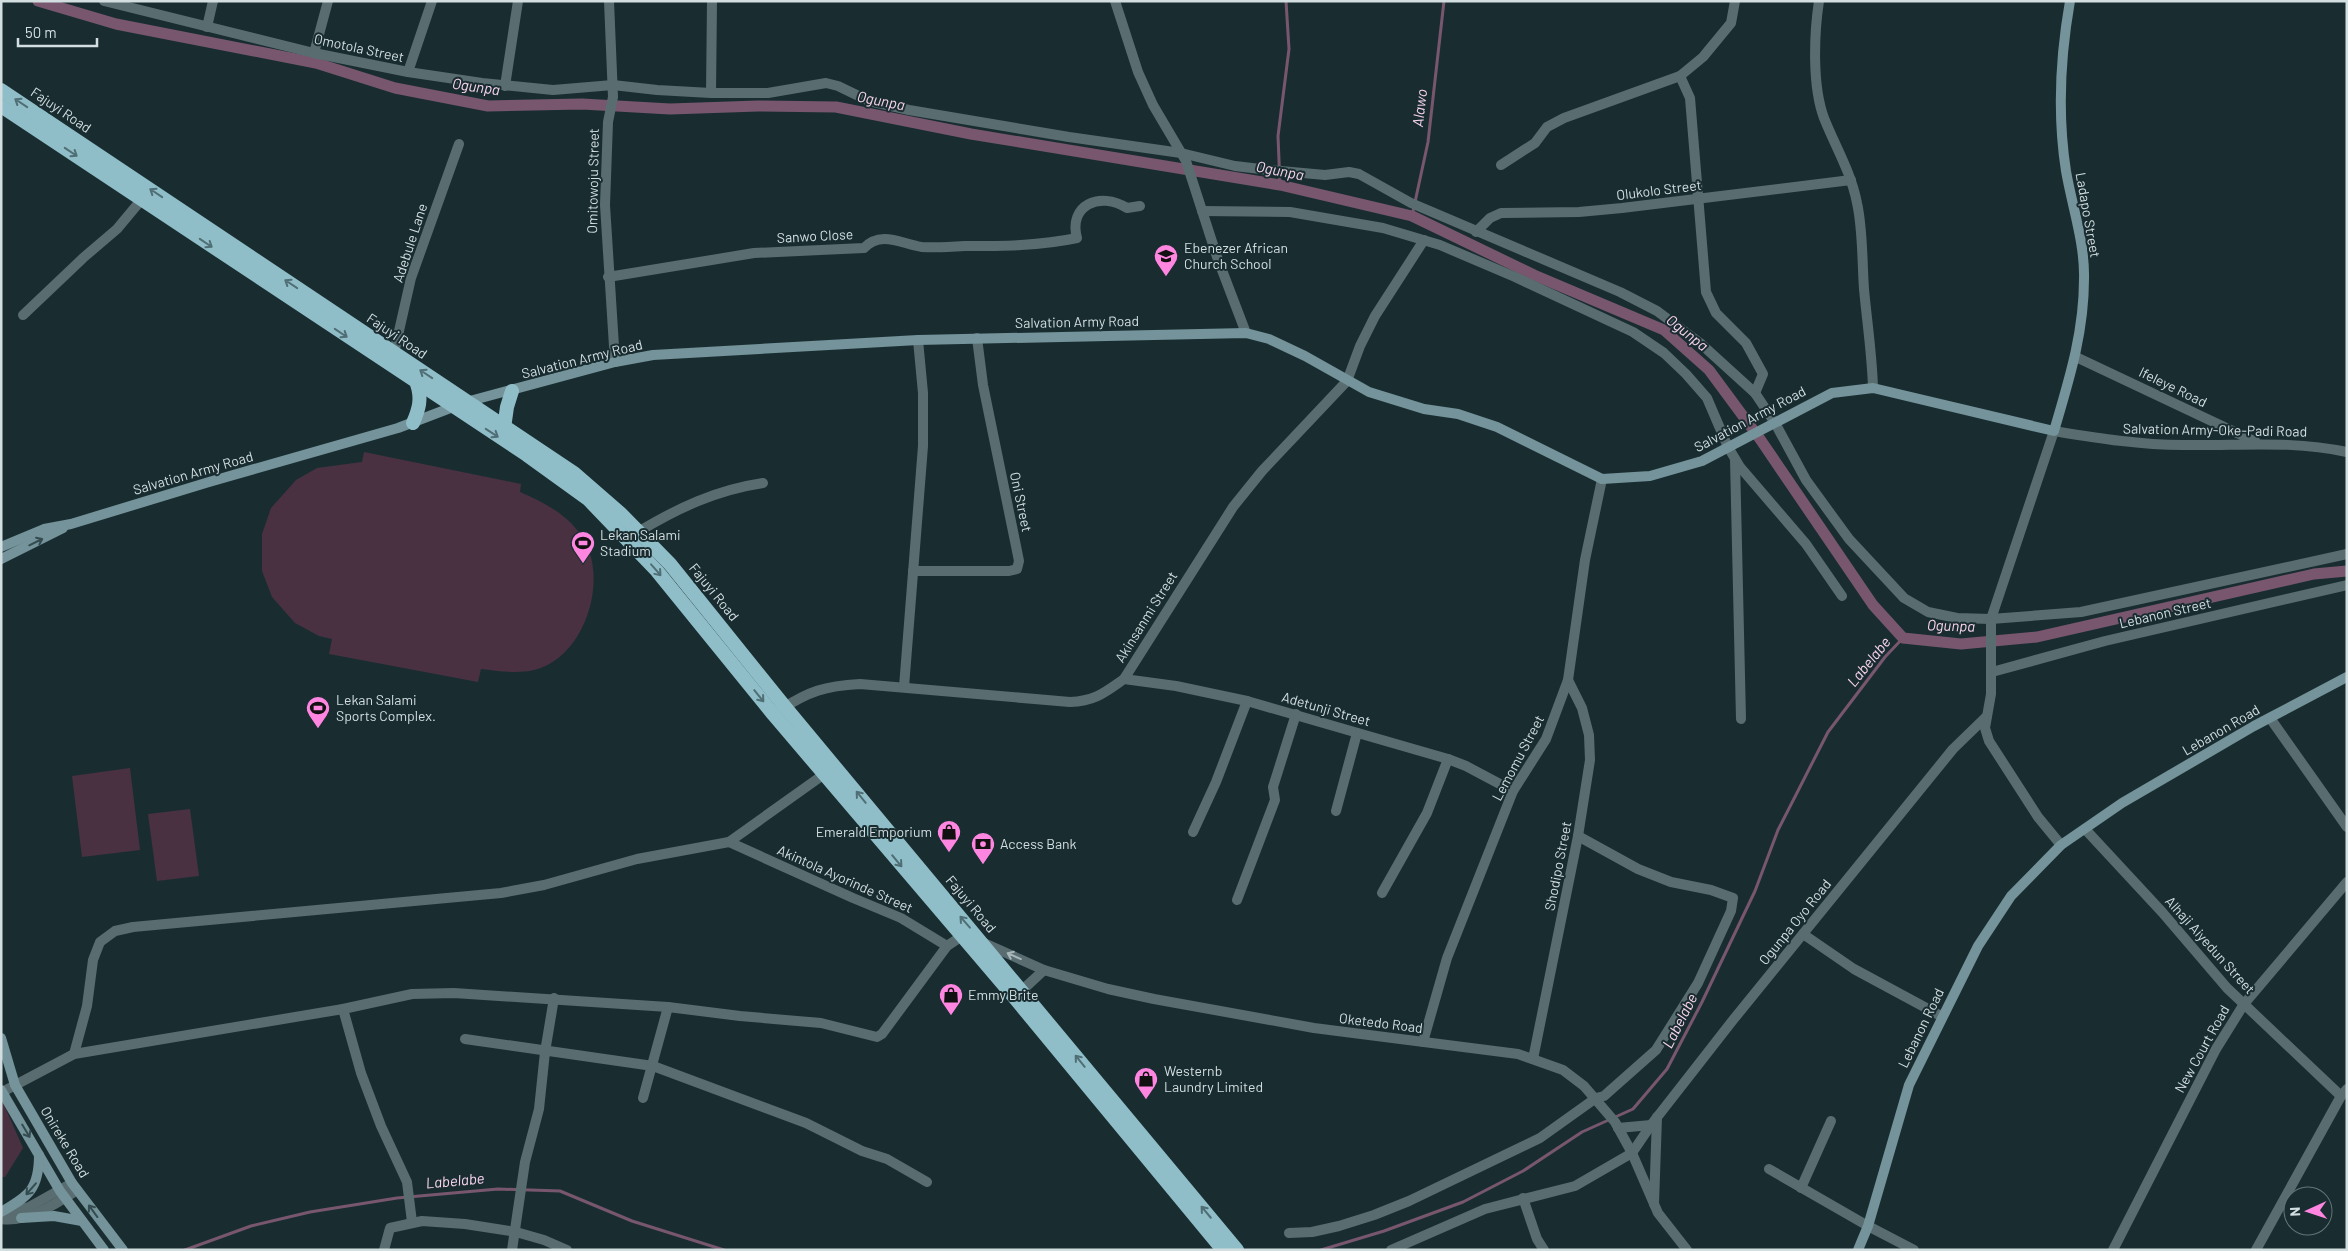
<svg xmlns="http://www.w3.org/2000/svg" width="2348" height="1251" viewBox="0 0 2348 1251" font-family="Barlow,sans-serif">
  <rect width="100%" height="100%" fill="#192d31"/>
  <g fill="#493142">
    <path d="M364,452l157,32 -1,8c26,11 52,25 65,50 23,42 -2,117 -51,128 -17,4 -36,1 -53,-1l-3,13 -149,-28 3,-15 -13,-3 -24,-13 -23,-26 -10,-26v-37l9,-26 25,-28 21,-12 45,-6z"/>
    <polygon points="130,768 140,850 82,857 72,776"/>
    <polygon points="190,809 199,876 157,881 148,814"/>
    <polygon points="1,1098 23,1148 5,1177 1,1177"/>
  </g>
  <g fill="none" stroke-linecap="round" stroke-linejoin="round">
    <g stroke="#78576e" stroke-width="3">
      <polyline points="1280,185 1278,136 1289,49 1286,1"/>
      <polyline points="1412,216 1428,142 1444,1"/>
      <polyline points="185,1250 251,1226 310,1212 397,1198 498,1189 560,1191 632,1221 724,1250"/>
      <polyline points="1321,1250 1384,1231 1463,1202 1523,1171 1582,1132 1633,1109 1667,1069 1702,1002 1755,891 1778,830 1828,732 1885,657 1903,638"/>
    </g>
    <polyline stroke="#78576e" stroke-width="11" points="38,1 116,24 316,63 395,88 488,106 582,104 670,109 758,106 836,107 971,134 1280,185 1412,216 1534,275 1664,330 1709,370 1760,439 1873,605 1903,638 1961,644 2037,637 2314,574 2347,571"/>
    <g stroke="#596d71" stroke-width="10">
      <polyline points="104,1 314,53 408,72 482,83 553,90 613,85 657,90 711,93 768,93 826,83 838,86 869,101 909,110 1069,137 1181,153 1235,166 1269,170 1325,175 1349,172 1359,174 1411,203 1620,292 1657,311 1700,343 1755,393 1775,423 1806,480 1849,539 1904,598 1928,612 1957,618 1991,619 2081,612 2347,554"/>
      <polyline points="609,1 613,97 608,122 605,205 615,362"/>
      <polyline points="1115,1 1138,72 1153,105 1186,161 1217,257 1246,333"/>
      <path d="M1819,1c-5,33 -7,85 5,117 11,28 27,54 33,85 6,27 5,58 7,86 3,33 8,65 9,99"/>
      <polyline points="207,27 213,1"/>
      <polyline points="314,53 328,1"/>
      <polyline points="408,72 432,1"/>
      <polyline points="1680,76 1690,98 1706,292 1716,313 1746,343 1763,374 1755,393"/>
      <polyline points="505,86 518,1"/>
      <polyline points="711,93 712,1"/>
      <polyline points="1501,165 1535,143 1547,127 1564,118 1680,76 1703,57 1731,23 1735,1"/>
      <polyline points="1202,211 1290,212 1383,228 1440,245 1515,277 1633,332 1664,353 1686,374 1707,398 1728,447 1740,467 1806,544 1842,596"/>
      <polyline points="1476,232 1490,218 1501,213 1579,212 1622,208 1851,180"/>
      <path d="M608,277l146,-24 110,-5c17,-18 38,-4 58,-1 14,1 29,0 43,-1 38,0 74,0 112,-8 -9,-33 23,-47 50,-30l13,-2"/>
      <polyline points="23,315 83,258 117,229 142,199"/>
      <polyline points="394,353 411,278 459,144"/>
      <polyline points="2076,357 2256,442"/>
      <polyline points="1735,459 1741,719"/>
      <path d="M638,532c40,-24 78,-42 125,-49"/>
      <polyline points="913,571 1009,571 1017,569 1019,561 1016,546 983,385 977,338"/>
      <polyline points="1992,672 2105,641 2347,585"/>
      <polyline points="1124,679 1176,686 1247,701 1448,759 1466,766 1513,791"/>
      <polyline points="904,687 923,446 923,393 918,340"/>
      <path d="M780,710c29,-19 45,-24 80,-26l210,18c25,-1 34,-9 54,-23l109,-172 29,-36 85,-90 13,-35 15,-30 49,-76"/>
      <polyline points="2270,718 2347,827"/>
      <polyline points="1336,811 1357,733"/>
      <polyline points="2085,829 2162,912 2227,988 2341,1096"/>
      <polyline points="1193,832 1216,782 1247,701"/>
      <polyline points="729,842 853,898 901,918 947,946"/>
      <path d="M2061,845l-23,-28 -49,-76 -4,-13 6,-34v-75l63,-188c43,7 85,14 129,14 57,1 107,-5 164,7"/>
      <polyline points="1382,893 1427,813 1448,759"/>
      <polyline points="1237,900 1275,800 1273,787 1296,714"/>
      <polyline points="1803,934 1854,969 1941,1016"/>
      <polyline points="1017,995 1044,970"/>
      <polyline points="343,1009 361,1073 381,1126 407,1182 412,1222"/>
      <polyline points="465,1039 653,1066 806,1123 862,1151 887,1159 927,1182"/>
      <polyline points="1423,1042 1447,958 1513,791 1546,739 1568,680 1585,560 1602,479"/>
      <polyline points="74,1054 87,1006 93,960 100,942 115,931 133,927 501,893 544,885 637,859 729,842 830,770"/>
      <polyline points="1533,1059 1578,836 1590,760 1589,735 1582,708 1568,680"/>
      <polyline points="2,1092 74,1054 343,1009 412,994 454,993 668,1007 740,1016 821,1023 877,1037 882,1034 947,946 962,936"/>
      <polyline points="643,1098 668,1007"/>
      <polyline points="1618,1128 1651,1125"/>
      <polyline points="1769,1169 1868,1226 1914,1250"/>
      <polyline points="1801,1188 1831,1121"/>
      <polyline points="1523,1198 1537,1239 1544,1250"/>
      <polyline points="1654,1204 1657,1117"/>
      <polyline points="1289,1233 1312,1232 1339,1226 1374,1215 1409,1201 1540,1138 1596,1098 1604,1096 1656,1050 1698,983 1731,911 1733,898 1711,890 1671,882 1638,869 1578,836"/>
      <polyline points="384,1250 390,1228 422,1221 465,1224 516,1232 544,1240 567,1250"/>
      <polyline points="512,1250 525,1162 539,1109 545,1052 554,998"/>
      <polyline points="1391,1250 1485,1209 1575,1186 1632,1153 1651,1125 1733,1020 1953,749 1987,716"/>
      <polyline points="2256,1250 2341,1096 2347,1089"/>
    </g>
    <g stroke="#596d71" stroke-width="10">
      <polyline points="984,943 1044,970 1108,989 1154,999 1314,1028 1518,1054 1563,1070 1584,1086 1615,1122 1632,1153 1658,1213 1687,1250"/>
      <polyline points="1,1214 29,1207 72,1183"/>
      <path d="M1,1219c26,4 55,-15 76,-29"/>
      <polyline points="2113,1250 2216,1049 2244,1004 2347,882"/>
    </g>
    <g stroke="#74939a" stroke-width="10">
      <path d="M1,547l43,-18 27,-5 138,-42 189,-54 68,-26 149,-40 38,-7 265,-15 328,-7 23,6 36,17 64,36 55,17 34,5 39,13 105,52 48,-3 52,-15 130,-68 41,-5 181,43c15,-51 30,-98 30,-152 1,-36 -12,-73 -18,-108 -9,-58 -6,-113 4,-170"/>
      <polyline points="1,559 63,528"/>
      <polyline points="1,1038 15,1085 72,1183 123,1250"/>
      <polyline points="1,1090 60,1191 104,1250"/>
      <path d="M1,1212c28,-16 38,-23 38,-57"/>
      <polyline points="21,1218 54,1216 82,1221"/>
      <polyline points="1858,1250 1868,1226 1909,1085 1978,946 2011,896 2061,845 2122,803 2254,726 2347,677"/>
    </g>
    <g stroke="#90bec8" stroke-width="14">
      <polyline points="1,90 574,473 620,513 670,564 785,707 1237,1250"/>
      <polyline points="1,106 527,455 588,499 657,571 773,714 1014,997 1223,1250"/>
      <path d="M413,423c6,-14 9,-24 4,-39"/>
      <polyline points="504,428 507,407 512,391"/>
    </g>
  </g>
  <defs><path id="oneway-shaft" d="M-6 0H5M1.5-3L5.5 0L1.5 3" fill="none" stroke-width="1.6" stroke-linecap="round" stroke-linejoin="round" transform="scale(1.25)"/></defs>
  <g stroke="#4f6e75">
    <use href="#oneway-shaft" transform="translate(21 103) rotate(-146)"/>
    <use href="#oneway-shaft" transform="translate(71 152) rotate(34)"/>
    <use href="#oneway-shaft" transform="translate(156 193) rotate(-146)"/>
    <use href="#oneway-shaft" transform="translate(206 243) rotate(34)"/>
    <use href="#oneway-shaft" transform="translate(291 284) rotate(-146)"/>
    <use href="#oneway-shaft" transform="translate(341 333) rotate(34)"/>
    <use href="#oneway-shaft" transform="translate(426 374) rotate(-146)"/>
    <use href="#oneway-shaft" transform="translate(492 433) rotate(33)"/>
    <use href="#oneway-shaft" transform="translate(656 570) rotate(49)"/>
    <use href="#oneway-shaft" transform="translate(759 696) rotate(51)"/>
    <use href="#oneway-shaft" transform="translate(861 797) rotate(-129)"/>
    <use href="#oneway-shaft" transform="translate(897 861) rotate(50)"/>
    <use href="#oneway-shaft" transform="translate(965 922) rotate(-131)"/>
    <use href="#oneway-shaft" transform="translate(1080 1061) rotate(-129)"/>
    <use href="#oneway-shaft" transform="translate(1206 1212) rotate(-130)"/>
  </g>
  <g stroke="#344c50">
    <use href="#oneway-shaft" transform="translate(36 542) rotate(-26)"/>
    <use href="#oneway-shaft" transform="translate(26 1131) rotate(59)"/>
    <use href="#oneway-shaft" transform="translate(31 1189) rotate(131)"/>
    <use href="#oneway-shaft" transform="translate(93 1211) rotate(-126)"/>
  </g>
  <use stroke="#a8b6ba" href="#oneway-shaft" transform="translate(1014 956) rotate(-156)"/>
  <defs>
    <g id="school-pin" transform="scale(1.25)"><path d="M0 17L-7.5 6A9.5 9.5 0 1 1 7.5 6Z" fill="#fe85e0" stroke="#192d31"/><path d="M0-5L7-2L0 1L-7-2ZM-4 1L0 2.5L4 1V4Q0 6-4 4Z" fill="#111"/></g>
    <g id="stadium-pin" transform="scale(1.25)"><path d="M0 17L-7.5 6A9.5 9.5 0 1 1 7.5 6Z" fill="#fe85e0" stroke="#192d31"/><path d="M0-5a6.5 5 0 1 0 0 10a6.5 5 0 1 0 0-10ZM-3.5-1.8h7v3.6h-7Z" fill="#111"/></g>
    <g id="shop-pin" transform="scale(1.25)"><path d="M0 17L-7.5 6A9.5 9.5 0 1 1 7.5 6Z" fill="#fe85e0" stroke="#192d31"/><path d="M-5-2.5h2.3a2.7 3.5 0 0 1 5.4 0H5L5.5 6h-11ZM-1.5-2.5h3a1.5 2.3 0 0 0-3 0Z" fill="#111"/></g>
    <g id="bank-pin" transform="scale(1.25)"><path d="M0 17L-7.5 6A9.5 9.5 0 1 1 7.5 6Z" fill="#fe85e0" stroke="#192d31"/><path d="M-6-4H6V4H-6ZM0-2.3a2.3 2.3 0 1 0 0 4.6a2.3 2.3 0 1 0 0-4.6Z" fill="#111"/></g>
  </defs>
  <g fill-rule="evenodd">
    <use href="#school-pin" x="1166" y="256"/>
    <use href="#stadium-pin" x="583" y="543"/>
    <use href="#stadium-pin" x="318" y="708"/>
    <use href="#shop-pin" x="949" y="832"/>
    <use href="#bank-pin" x="983" y="844"/>
    <use href="#shop-pin" x="951" y="995"/>
    <use href="#shop-pin" x="1146" y="1079"/>
  </g>
  <g text-anchor="middle" stroke-width="4" stroke-linejoin="round" paint-order="stroke">
    <g font-size="14" fill="#d3dee1" stroke="#192d31">
      <text transform="translate(359 48) rotate(12)" y="5">Omotola Street</text>
      <text transform="translate(61 110) rotate(34)" y="5">Fajuyi Road</text>
      <text transform="translate(593 181) rotate(-89)" y="5">Omitowoju Street</text>
      <text transform="translate(1659 190) rotate(-7)" y="5">Olukolo Street</text>
      <text transform="translate(2088 215) rotate(80)" y="5">Ladapo Street</text>
      <text transform="translate(815 236) rotate(-3)" y="5">Sanwo Close</text>
      <text transform="translate(410 243) rotate(-72)" y="5">Adebule Lane</text>
      <text transform="translate(1077 322) rotate(-1)" y="5">Salvation Army Road</text>
      <text transform="translate(397 336) rotate(34)" y="5">Fajuyi Road</text>
      <text transform="translate(582 359) rotate(-14)" y="5">Salvation Army Road</text>
      <text transform="translate(2173 387) rotate(26)" y="5">Ifeleye Road</text>
      <text transform="translate(1750 419) rotate(-28)" y="5">Salvation Army Road</text>
      <text transform="translate(2215 430) rotate(1)" y="5">Salvation Army-Oke-Padi Road</text>
      <text transform="translate(193 473) rotate(-16)" y="5">Salvation Army Road</text>
      <text transform="translate(1021 502) rotate(78)" y="5">Oni Street</text>
      <text transform="translate(714 592) rotate(51)" y="5">Fajuyi Road</text>
      <text transform="translate(2165 613) rotate(-13)" y="5">Lebanon Street</text>
      <text transform="translate(1146 617) rotate(-58)" y="5">Akinsanmi Street</text>
      <text transform="translate(1326 709) rotate(16)" y="5">Adetunji Street</text>
      <text transform="translate(2221 730) rotate(-30)" y="5">Lebanon Road</text>
      <text transform="translate(1518 758) rotate(-62)" y="5">Lemomu Street</text>
      <text transform="translate(1558 866) rotate(-79)" y="5">Shodipo Street</text>
      <text transform="translate(845 879) rotate(24)" y="5">Akintola Ayorinde Street</text>
      <text transform="translate(971 904) rotate(50)" y="5">Fajuyi Road</text>
      <text transform="translate(1795 922) rotate(-51)" y="5">Ogunpa Oyo Road</text>
      <text transform="translate(2210 945) rotate(48)" y="5">Alhaji Aiyedun Street</text>
      <text transform="translate(1381 1023) rotate(7)" y="5">Oketedo Road</text>
      <text transform="translate(1921 1028) rotate(-64)" y="5">Lebanon Road</text>
      <text transform="translate(2202 1049) rotate(-61)" y="5">New Court Road</text>
      <text transform="translate(65 1142) rotate(59)" y="5">Onireke Road</text>
    </g>
    <g font-size="14" fill="#d3dee1" stroke="#192d31" text-anchor="start">
      <text x="1184" y="253">Ebenezer African<tspan x="1184" dy="16">Church School</tspan></text>
      <text x="600" y="540">Lekan Salami<tspan x="600" dy="16">Stadium</tspan></text>
      <text x="336" y="705">Lekan Salami<tspan x="336" dy="16">Sports Complex.</tspan></text>
      <text x="932" y="837" text-anchor="end">Emerald Emporium</text>
      <text x="1000" y="849">Access Bank</text>
      <text x="968" y="1000">Emmy Brite</text>
      <text x="1164" y="1076">Westernb<tspan x="1164" dy="16">Laundry Limited</tspan></text>
    </g>
    <g font-size="15" font-style="italic" fill="#f9d5ed" stroke="#192d31">
      <text transform="translate(476 87) rotate(8)" y="5">Ogunpa</text>
      <text transform="translate(881 101) rotate(11)" y="5">Ogunpa</text>
      <text transform="translate(1420 108) rotate(-83)" y="5">Alawo</text>
      <text transform="translate(1280 171) rotate(11)" y="5">Ogunpa</text>
      <text transform="translate(1687 333) rotate(38)" y="5">Ogunpa</text>
      <text transform="translate(1951 626) rotate(2)" y="5">Ogunpa</text>
      <text transform="translate(1869 662) rotate(-51)" y="5">Labelabe</text>
      <text transform="translate(1680 1021) rotate(-63)" y="5">Labelabe</text>
      <text transform="translate(455 1181) rotate(-5)" y="5">Labelabe</text>
    </g>
  </g>
  <rect width="2348" height="1251" fill="none" stroke="#d3dee1" stroke-width="5"/>
  <g transform="translate(2308 1211) rotate(267)"><circle r="24" fill="#192d31" stroke="#637477"/>
  <path d="M0-4L9 19L0 12L-9 19Z" fill="#fe85e0"/>
  <text y="-8" font-size="14" font-weight="bold" text-anchor="middle" fill="#d3dee1">N</text>
  </g>
  <path d="M18 38v8h79v-8" fill="none" stroke="#d3dee1" stroke-width="2.5"/>
  <text x="25" y="38" font-size="15" fill="#d3dee1" stroke="#192d31" stroke-width="4" paint-order="stroke">50 m</text>
</svg>
